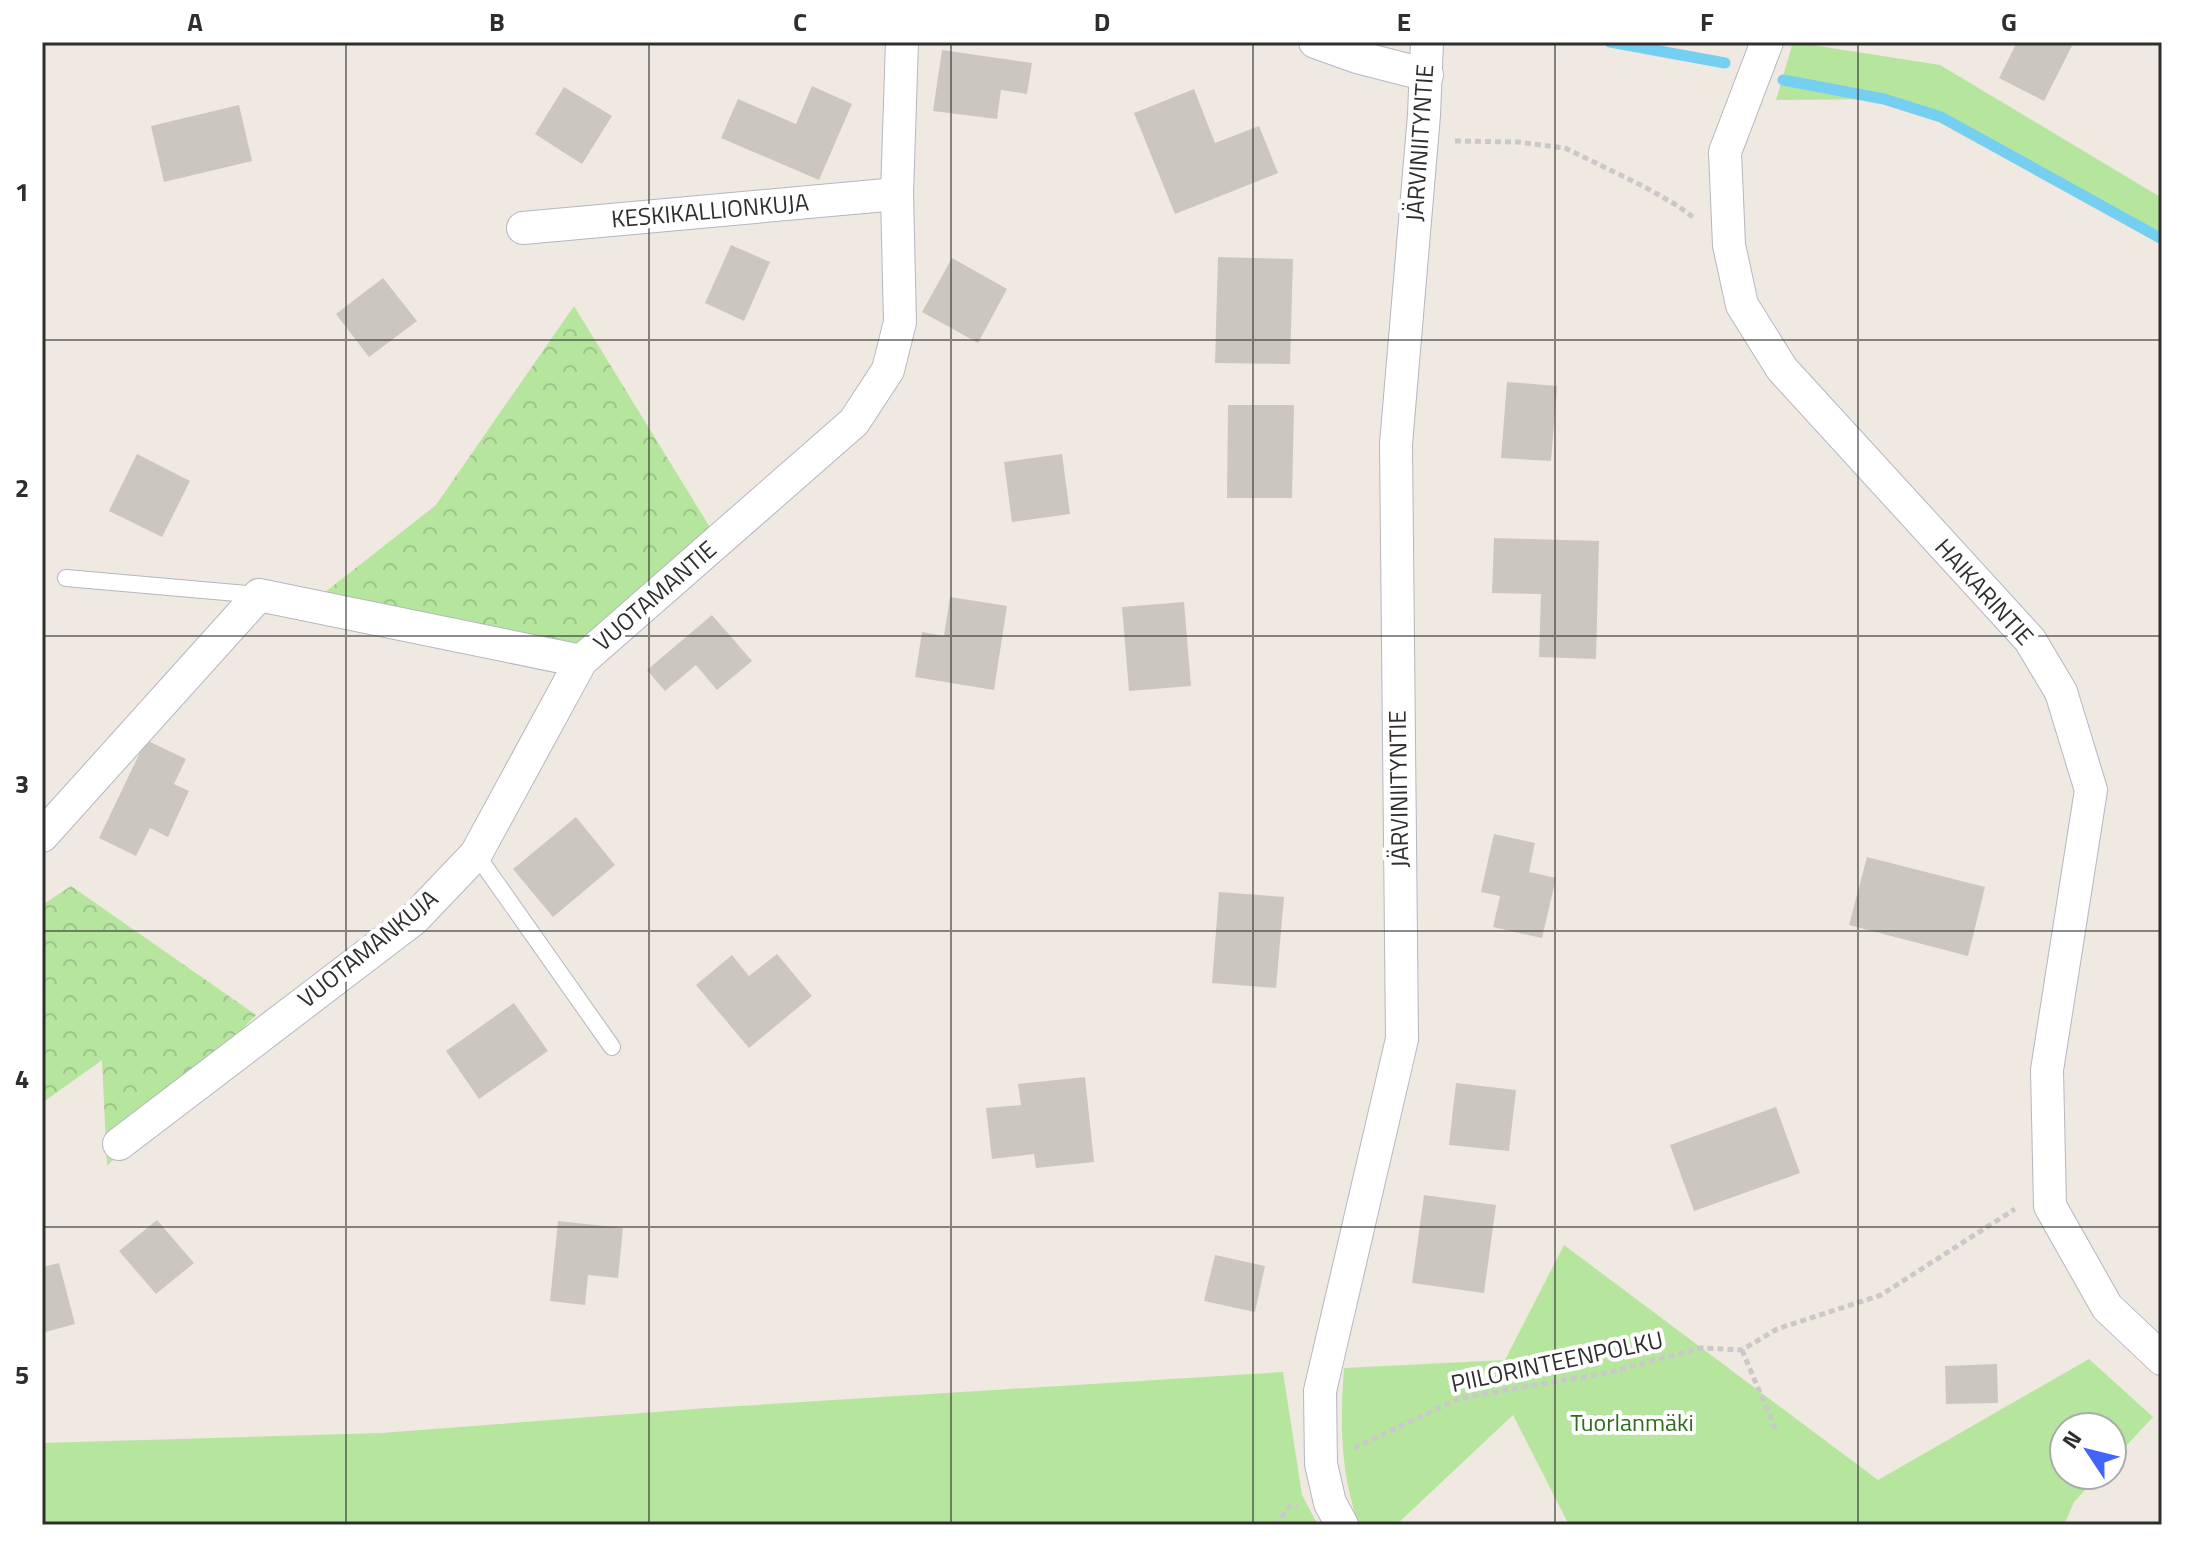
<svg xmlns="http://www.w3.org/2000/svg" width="2204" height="1567" viewBox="0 0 2204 1567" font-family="'Titillium Web',sans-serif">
  <defs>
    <pattern id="forest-crowns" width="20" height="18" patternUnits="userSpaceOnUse" patternTransform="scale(2)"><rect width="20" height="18" fill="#b6e59e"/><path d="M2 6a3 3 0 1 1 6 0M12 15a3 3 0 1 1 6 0" fill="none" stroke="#9dc588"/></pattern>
  </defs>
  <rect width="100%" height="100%" fill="#efe9e1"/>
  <g fill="#b6e59e">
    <polygon points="1793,42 1940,65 2162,198 2162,239 1941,117 1884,99 1776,100"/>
    <path d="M1564,1245l314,235 211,-121 64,58 -41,44v-34h-48v48h35l-25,27 -10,23h-495l-56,-110 -117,110h-37c-19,-52 -19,-102 -15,-157l161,-8z"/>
    <polygon points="1283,1372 1302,1495 1318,1525 42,1525 42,1443 381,1433 708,1408"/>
  </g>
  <g fill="url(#forest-crowns)">
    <polygon points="574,306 711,529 589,647 296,615 436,505"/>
    <polygon points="71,886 256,1015 107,1166 102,1060 42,1103 42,905"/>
  </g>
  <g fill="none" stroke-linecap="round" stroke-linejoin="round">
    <g stroke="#75cff0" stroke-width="11">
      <polyline points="1610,42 1725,63"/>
      <polyline points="1783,80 1884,99 1941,117 2162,239"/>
    </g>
  </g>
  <g fill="#cbc7bf">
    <polygon points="2017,42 2074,42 2044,101 1999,78"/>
    <polygon points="942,50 1032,63 1027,94 1001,90 997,119 933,111"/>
    <polygon points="812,86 852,104 819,180 721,138 738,99 796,124"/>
    <polygon points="564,87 612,116 582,164 535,134"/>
    <polygon points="1194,89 1215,143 1259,126 1278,173 1175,214 1134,113"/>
    <polygon points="239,105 252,161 164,182 151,126"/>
    <polygon points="731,245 770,262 744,321 705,303"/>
    <polygon points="1218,257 1293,259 1290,364 1215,363"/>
    <polygon points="952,258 1007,289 978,343 922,312"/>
    <polygon points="383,278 417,321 369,357 336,314"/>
    <polygon points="1507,382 1557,386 1551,461 1501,458"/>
    <polygon points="1228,405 1294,405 1292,498 1227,498"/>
    <polygon points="137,454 190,481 162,537 109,511"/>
    <polygon points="1062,454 1070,514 1012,522 1004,462"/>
    <polygon points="1494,538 1599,541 1596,659 1539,657 1541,594 1492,593"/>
    <polygon points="950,597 1007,606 994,690 915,677 922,632 944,636"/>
    <polygon points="1184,602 1191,686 1129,691 1122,607"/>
    <polygon points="712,615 752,661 717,690 696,665 665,691 647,670"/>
    <polygon points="146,740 186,759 174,784 189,791 168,837 150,828 136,856 99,838"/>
    <polygon points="576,817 615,865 553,917 513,869"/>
    <polygon points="1494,834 1535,843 1529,872 1556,878 1542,938 1493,927 1500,896 1481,892"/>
    <polygon points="1867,857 1985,887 1968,956 1849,925"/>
    <polygon points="1219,892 1284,897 1276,988 1212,983"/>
    <polygon points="777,954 812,996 749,1048 696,985 732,955 749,976"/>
    <polygon points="514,1003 548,1051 479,1099 446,1051"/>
    <polygon points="1085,1077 1094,1162 1036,1168 1034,1154 992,1159 986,1108 1021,1105 1018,1084"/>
    <polygon points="1456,1083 1516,1090 1509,1151 1449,1145"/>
    <polygon points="1776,1107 1800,1173 1694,1211 1670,1145"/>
    <polygon points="1424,1195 1496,1205 1484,1293 1412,1283"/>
    <polygon points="157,1220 194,1263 156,1294 119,1251"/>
    <polygon points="558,1221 623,1228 618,1278 588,1275 585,1305 550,1301"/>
    <polygon points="1215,1255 1265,1266 1255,1312 1204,1301"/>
    <polygon points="59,1263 75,1324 42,1333 42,1267"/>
    <polygon points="1997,1364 1998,1403 1946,1404 1945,1366"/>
  </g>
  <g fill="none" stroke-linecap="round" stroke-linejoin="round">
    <g stroke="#b4b7c1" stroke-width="18">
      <g id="service">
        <polyline points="66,578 259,595"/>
        <polyline points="476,854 612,1047"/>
      </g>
    </g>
    <g stroke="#b4b7c1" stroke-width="34">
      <g id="minor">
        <polyline points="1315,42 1357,57 1427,75"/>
        <polyline points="1767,42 1725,152 1729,245 1742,305 1782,369 2030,640 2061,692 2091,790 2047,1070 2050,1206 2107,1307 2162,1359"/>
        <polyline points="523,228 897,194"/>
        <polyline points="42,836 259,595 581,661"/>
        <polyline points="119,1144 414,919 476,854 581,661 854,422 888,370 900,322 897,194 902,42"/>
        <polyline points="1342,1525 1330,1503 1321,1464 1320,1391 1402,1039 1396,444 1424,115 1427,42"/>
      </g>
    </g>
    <g stroke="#c9c9c9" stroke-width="5" stroke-dasharray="6 4" stroke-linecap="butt">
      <polyline points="1455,141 1518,142 1565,148 1645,187 1678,206 1694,218"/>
      <polyline points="1742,1350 1777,1433"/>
      <polyline points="1354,1448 1460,1398 1607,1373 1701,1348 1742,1350 1777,1329 1881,1295 2015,1209"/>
      <polyline points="1275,1525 1290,1506 1297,1506"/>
    </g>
    <use href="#service" stroke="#fff" stroke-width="16"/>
    <use href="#minor" stroke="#fff" stroke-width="32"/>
  </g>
  <path fill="none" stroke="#2e2e2e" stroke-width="2" stroke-opacity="0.55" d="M346,42v1483M649,42v1483M951,42v1483M1253,42v1483M1555,42v1483M1858,42v1483M42,340h2120M42,636h2120M42,931h2120M42,1227h2120"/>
  <g text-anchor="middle" stroke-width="8" stroke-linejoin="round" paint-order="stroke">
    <g font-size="24" fill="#2e2e2e" stroke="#fff">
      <text transform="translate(1420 143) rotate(-86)" y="8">JÄRVINIITYNTIE</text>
      <text transform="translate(710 211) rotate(-5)" y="8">KESKIKALLIONKUJA</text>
      <text transform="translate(1984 592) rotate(48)" y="8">HAIKARINTIE</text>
      <text transform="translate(655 596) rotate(-41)" y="8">VUOTAMANTIE</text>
      <text transform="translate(1399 789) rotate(-91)" y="8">JÄRVINIITYNTIE</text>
      <text transform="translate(368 949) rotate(-39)" y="8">VUOTAMANKUJA</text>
      <text transform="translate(1557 1362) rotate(-12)" y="8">PIILORINTEENPOLKU</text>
    </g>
    <g font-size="24" fill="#2c6e1b" stroke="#fff">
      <text x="1632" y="1431">Tuorlanmäki</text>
    </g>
  </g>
  <rect width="2204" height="1567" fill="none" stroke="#ffffff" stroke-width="88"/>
  <g transform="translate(2088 1451) rotate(305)"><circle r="38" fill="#ffffff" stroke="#ababab" stroke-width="2"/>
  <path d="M0-6L14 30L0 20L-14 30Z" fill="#4264fb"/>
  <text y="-12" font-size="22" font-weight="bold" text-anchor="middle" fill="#2e2e2e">N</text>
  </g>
  <rect x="44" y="44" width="2116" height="1479" fill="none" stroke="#2e2e2e" stroke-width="3"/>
  <g font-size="26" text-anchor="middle" font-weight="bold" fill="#2e2e2e">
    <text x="195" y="31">A</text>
    <text x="497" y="31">B</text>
    <text x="800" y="31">C</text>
    <text x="1102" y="31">D</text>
    <text x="1404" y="31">E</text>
    <text x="1707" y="31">F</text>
    <text x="2009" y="31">G</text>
    <text x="22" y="201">1</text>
    <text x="22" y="497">2</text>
    <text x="22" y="793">3</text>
    <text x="22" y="1088">4</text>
    <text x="22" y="1384">5</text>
  </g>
</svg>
